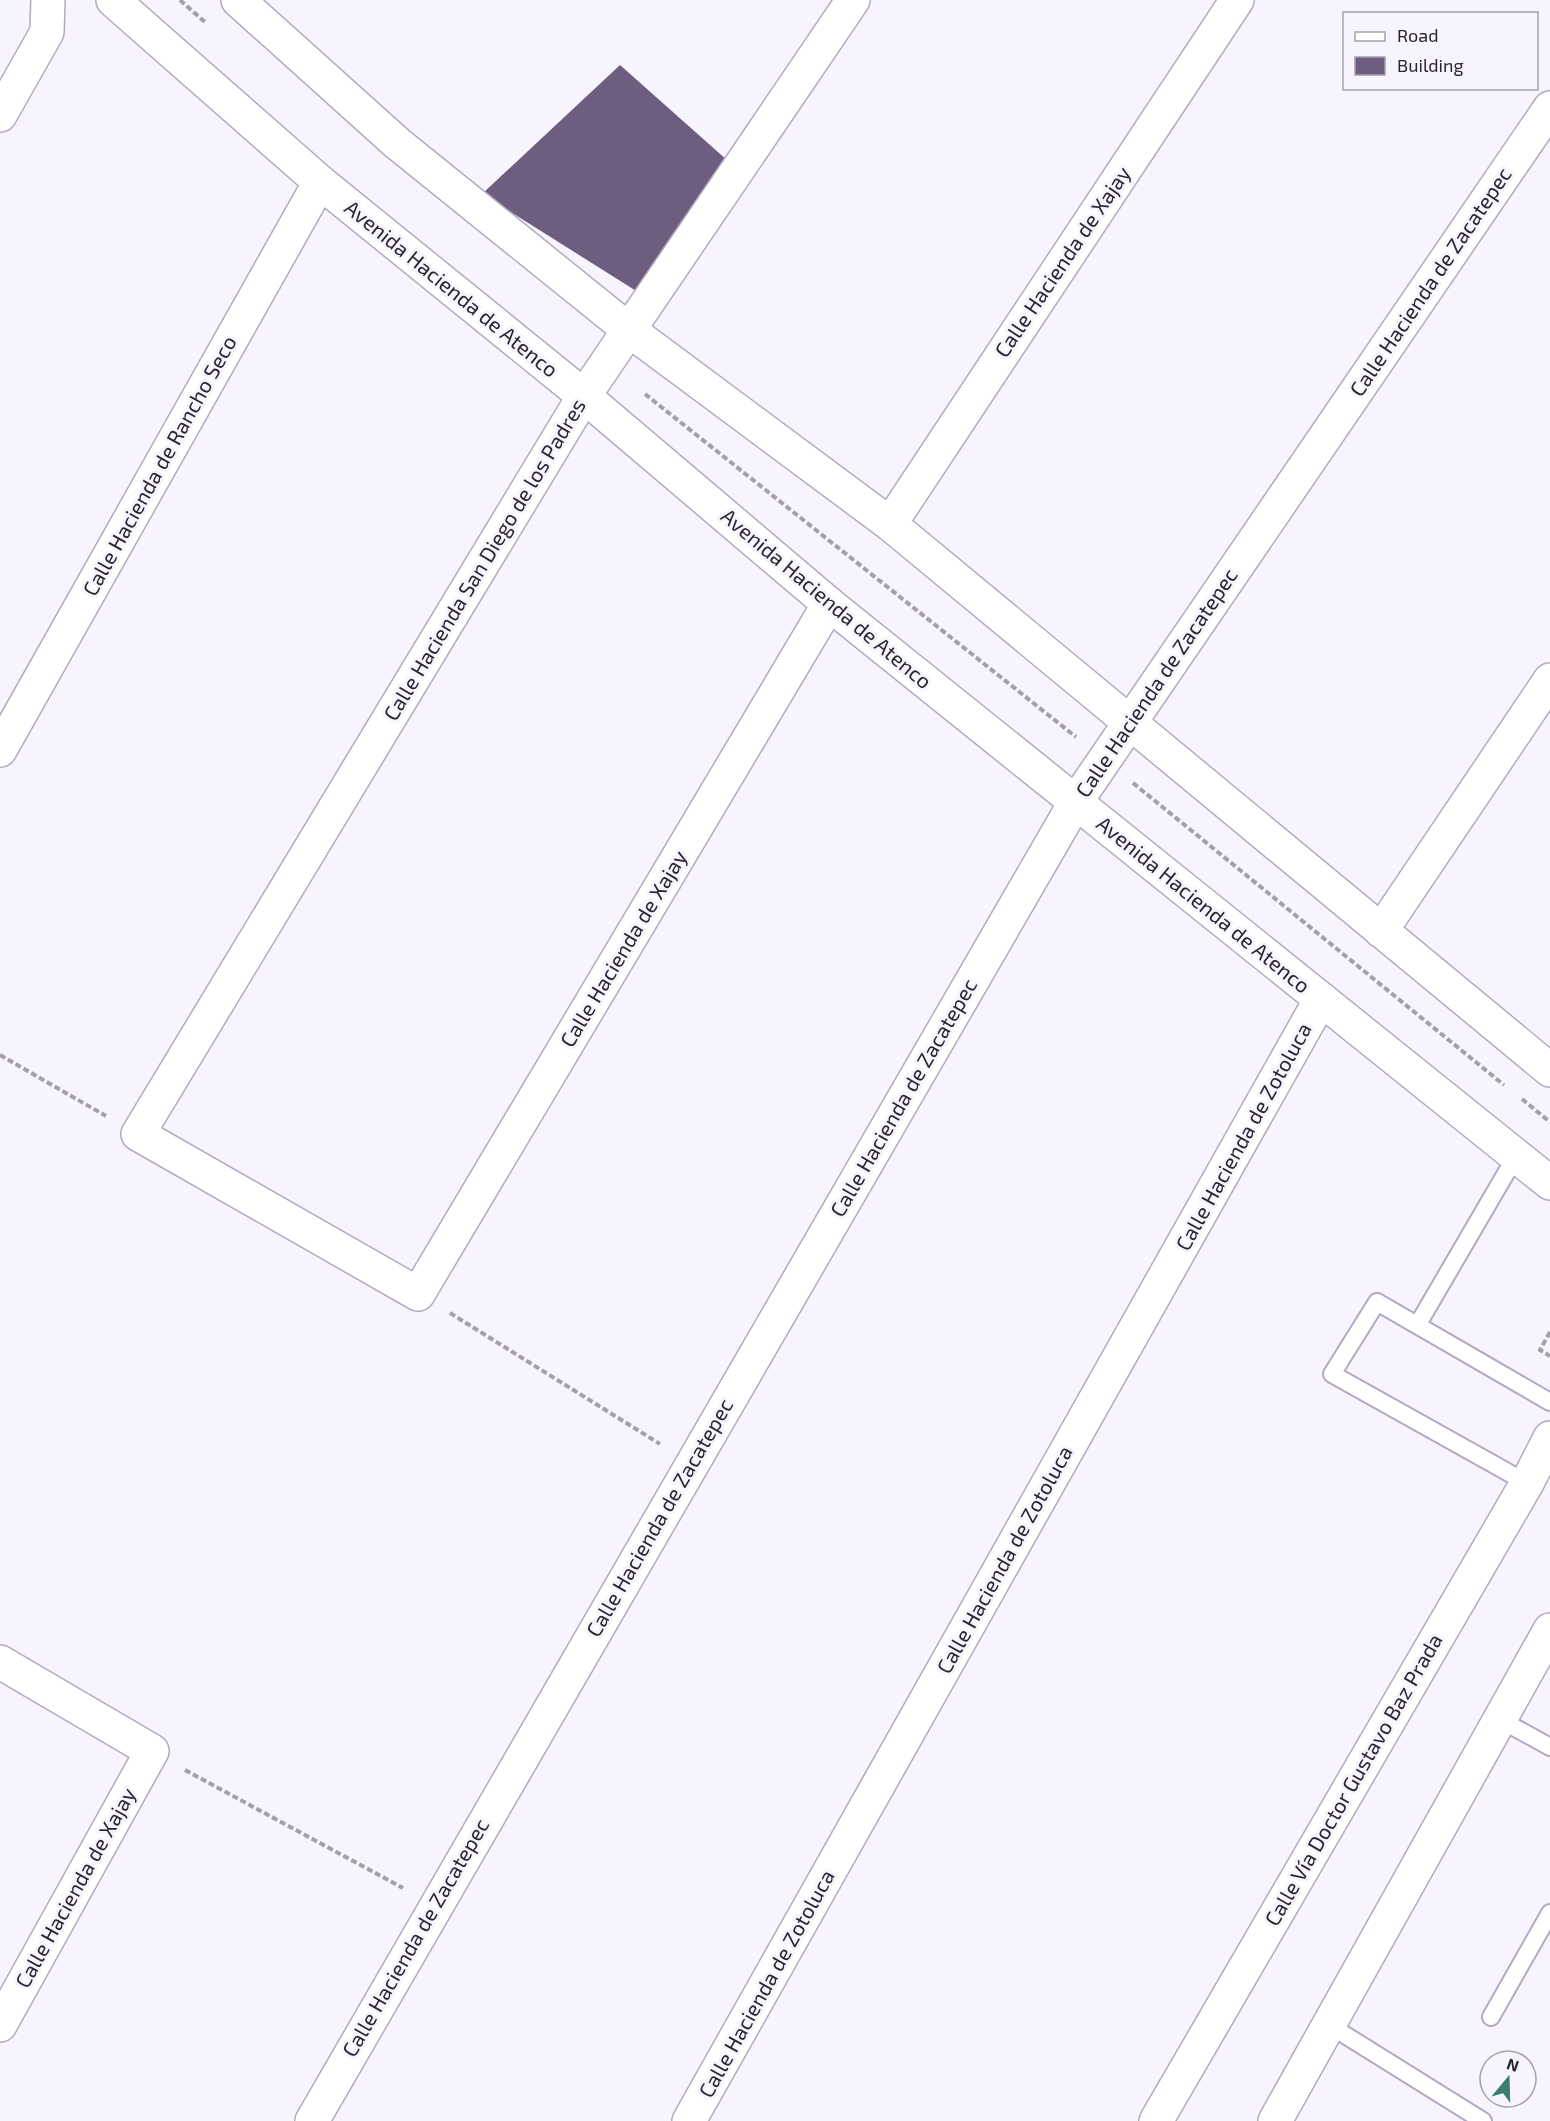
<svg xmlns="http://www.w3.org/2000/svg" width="1550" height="2121" viewBox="0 0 1550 2121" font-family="'Exo 2',sans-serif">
  <rect width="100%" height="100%" fill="#f8f4fe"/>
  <polygon fill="#6d5e80" points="620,65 737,169 649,299 482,194"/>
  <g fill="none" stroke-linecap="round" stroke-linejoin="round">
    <g stroke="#b3aac1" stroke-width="20">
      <g id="lane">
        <polyline points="1418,1324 1516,1156"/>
        <polyline points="1527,1483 1332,1374 1377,1302 1550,1402"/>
        <polyline points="1501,1720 1550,1747"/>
        <polyline points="1491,2017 1550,1913"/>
        <polyline points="1329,2025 1483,2121"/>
      </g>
    </g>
    <g stroke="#b3aac1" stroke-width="36">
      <g id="street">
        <polyline points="113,0 320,182 584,396 829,604 1550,1183"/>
        <polyline points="238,0 397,143 629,330 890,524 1550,1070"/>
        <polyline points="0,115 47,32 48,0"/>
        <polyline points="890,524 1237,0"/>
        <polyline points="829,604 418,1294 138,1134 584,396 853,0"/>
        <polyline points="0,750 320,182"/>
        <polyline points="1381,931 1550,680"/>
        <polyline points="0,1662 152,1751 0,2025"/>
        <polyline points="312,2121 1075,803 1550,108"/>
        <polyline points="689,2121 1321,999"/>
      </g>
    </g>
    <g stroke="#b3aac1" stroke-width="36">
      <g id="primary">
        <polyline points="1156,2121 1527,1483 1550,1438"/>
        <polyline points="1275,2121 1550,1630"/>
      </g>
    </g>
    <g stroke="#a4a0aa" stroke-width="4" stroke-dasharray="6 3" stroke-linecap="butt">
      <polyline points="180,0 206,23"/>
      <polyline points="645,394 1076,737"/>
      <polyline points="1133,783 1504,1085"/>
      <polyline points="0,1055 106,1116"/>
      <polyline points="1522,1099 1550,1122"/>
      <polyline points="450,1313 660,1444"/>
      <polyline points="1550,1332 1540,1350 1550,1356"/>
      <polyline points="185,1770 403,1888"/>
    </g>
    <use href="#lane" stroke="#fff" stroke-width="16"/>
    <use href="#street" stroke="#fff" stroke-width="33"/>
    <use href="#primary" stroke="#fff" stroke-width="33"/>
  </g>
  <g text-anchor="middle" stroke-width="6" stroke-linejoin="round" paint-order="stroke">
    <g font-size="21" fill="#29252e" stroke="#f8f4fe">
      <text transform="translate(1063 262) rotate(-56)" y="7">Calle Hacienda de Xajay</text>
      <text transform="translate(1431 282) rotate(-56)" y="7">Calle Hacienda de Zacatepec</text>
      <text transform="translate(451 289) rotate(39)" y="7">Avenida Hacienda de Atenco</text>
      <text transform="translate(160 466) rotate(-61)" y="7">Calle Hacienda de Rancho Seco</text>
      <text transform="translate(485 560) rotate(-59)" y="7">Calle Hacienda San Diego de los Padres</text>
      <text transform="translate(826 599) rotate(40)" y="7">Avenida Hacienda de Atenco</text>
      <text transform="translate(1157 683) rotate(-56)" y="7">Calle Hacienda de Zacatepec</text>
      <text transform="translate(1203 905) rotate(39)" y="7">Avenida Hacienda de Atenco</text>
      <text transform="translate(624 949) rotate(-59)" y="7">Calle Hacienda de Xajay</text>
      <text transform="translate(904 1098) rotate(-60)" y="7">Calle Hacienda de Zacatepec</text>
      <text transform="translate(1244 1137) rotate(-61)" y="7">Calle Hacienda de Zotoluca</text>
      <text transform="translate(660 1518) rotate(-60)" y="7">Calle Hacienda de Zacatepec</text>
      <text transform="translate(1005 1560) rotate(-61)" y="7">Calle Hacienda de Zotoluca</text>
      <text transform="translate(1354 1780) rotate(-60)" y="7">Calle Vía Doctor Gustavo Baz Prada</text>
      <text transform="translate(76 1888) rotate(-61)" y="7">Calle Hacienda de Xajay</text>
      <text transform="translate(416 1938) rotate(-60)" y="7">Calle Hacienda de Zacatepec</text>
      <text transform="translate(767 1984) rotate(-61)" y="7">Calle Hacienda de Zotoluca</text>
    </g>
  </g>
  <rect x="1343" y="12" width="195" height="78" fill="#f8f4fe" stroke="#a5a1ab" stroke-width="1.5"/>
  <rect x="1355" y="32" width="30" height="9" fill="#ffffff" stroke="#a5a1ab" stroke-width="1.5"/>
  <text x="1397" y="42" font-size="18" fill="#29252e">Road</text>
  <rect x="1355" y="57" width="30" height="18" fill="#6d5e80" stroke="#a5a1ab" stroke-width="1.5"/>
  <text x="1397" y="72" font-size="18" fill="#29252e">Building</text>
  <g transform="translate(1508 2079) rotate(19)"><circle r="28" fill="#f8f4fe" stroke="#a5a1ab" stroke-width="1.5"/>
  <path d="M0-4.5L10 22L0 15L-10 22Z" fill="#3c7e6f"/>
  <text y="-9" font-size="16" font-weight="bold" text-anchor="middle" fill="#29252e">N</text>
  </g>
</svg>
